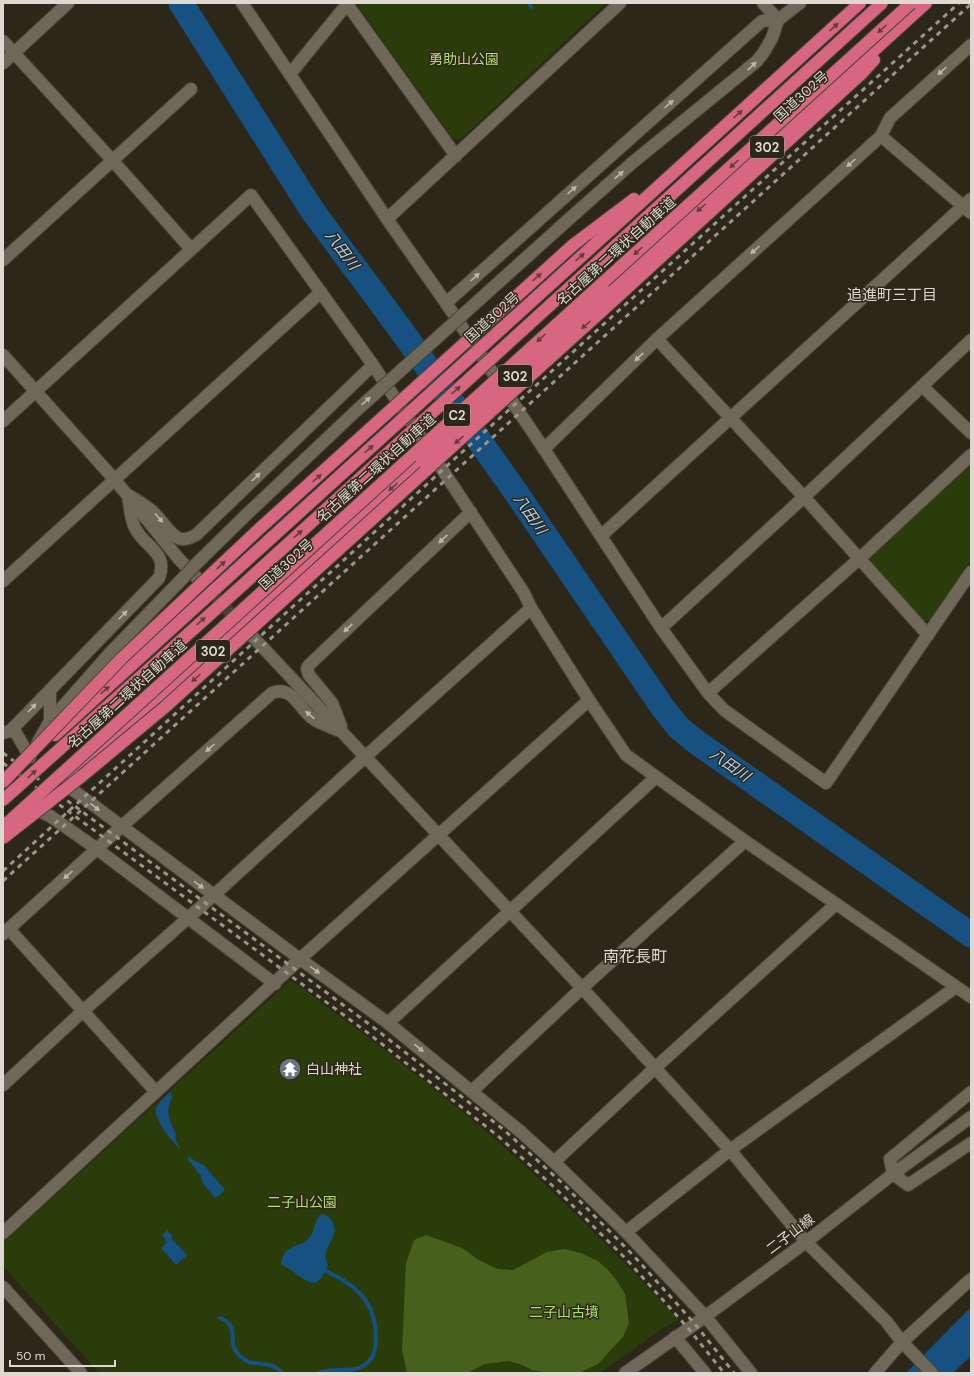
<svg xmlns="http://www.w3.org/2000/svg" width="974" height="1376" viewBox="0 0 974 1376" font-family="'DM Sans','Noto Sans JP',sans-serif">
  <rect width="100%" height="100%" fill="#2d271a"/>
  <g fill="#2a3c0a">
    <polygon points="358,3 606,3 461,139 453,139 358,6"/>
    <polygon points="971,465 971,560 931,620 924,621 871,563 871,556"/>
    <path d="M291,980c68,51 136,100 200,156 66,57 128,120 188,184l-13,6 -66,47h-501l-96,-107v-23z"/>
  </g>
  <polygon fill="#47601c" points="426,1235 462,1248 479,1260 497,1269 513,1270 547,1252 564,1249 581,1253 598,1261 609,1271 617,1281 625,1294 629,1323 623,1337 598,1364 579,1373 549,1373 532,1370 522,1365 509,1361 485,1364 467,1373 407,1373 402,1350 406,1263 414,1240"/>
  <g fill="#165181">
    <path d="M170,1092l2,5c-6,15 -4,19 2,33 4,8 -1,8 6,17v2c-7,-7 -27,-30 -24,-40 2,-6 9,-12 14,-17z"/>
    <polygon points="190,1157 195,1161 204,1165 225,1190 218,1196 215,1198 202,1182 201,1176 187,1158"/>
    <path d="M322,1214c5,1 7,3 10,7 7,12 -2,19 -5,29 -3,6 -1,10 1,16 -4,7 -7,17 -16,17 -12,-4 -20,-14 -31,-19 3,-21 18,-15 28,-26 7,-8 5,-20 13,-24z"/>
    <polygon points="167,1231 168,1231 172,1235 171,1238 187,1255 176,1265 161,1248 167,1242 162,1235"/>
    <polygon points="971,1307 971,1356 953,1373 906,1373"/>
  </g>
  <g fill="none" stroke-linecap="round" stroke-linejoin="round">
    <g stroke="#165181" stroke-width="4">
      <polyline points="529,3 531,7"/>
      <path d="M220,1318c21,8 6,23 18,36 11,12 17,8 31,11 6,1 10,4 13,8"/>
      <path d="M319,1373c16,-7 33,2 47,-9 9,-7 10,-17 10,-28 -1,-35 -20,-51 -50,-65"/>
    </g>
    <polyline stroke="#165181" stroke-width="25" points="181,3 312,210 401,330 515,491 663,708 679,728 695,741 971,935"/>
    <polyline stroke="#474235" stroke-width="12" stroke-dasharray="12 6" stroke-linecap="butt" points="199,580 241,624"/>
    <g stroke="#494439" stroke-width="14">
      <g id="minor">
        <polyline points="242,3 387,219 446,303 544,449 661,628 708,693 724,710 826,783 971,572"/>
        <polyline points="763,3 778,20"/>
        <polyline points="347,4 456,156"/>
        <polyline points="3,41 113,161 191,249"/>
        <polyline points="3,63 68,3"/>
        <polyline points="290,74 348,3"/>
        <polyline points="881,136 971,213"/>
        <polyline points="387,219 620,3"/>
        <polyline points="569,219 632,163 757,61 764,52 772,38 778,20 800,3"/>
        <polyline points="3,260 191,89"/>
        <polyline points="446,303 762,21 778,20"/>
        <polyline points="657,339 804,497 928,635"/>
        <polyline points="3,355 115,480 178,558 199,580"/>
        <polyline points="922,386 971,433"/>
        <polyline points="3,421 251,195 373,365 524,593 531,608 589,700 626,755 745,841 971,997"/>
        <polyline points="544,449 657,339 881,136 890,118 971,45"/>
        <path d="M128,495c10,6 20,11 28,20 7,7 13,18 22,23 6,3 12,0 18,-3l177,-170"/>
        <polyline points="602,535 971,199"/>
        <polyline points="195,565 246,515"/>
        <polyline points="3,581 321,292"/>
        <polyline points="661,628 804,497 971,340"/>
        <polyline points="253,637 582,988 730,1150 806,1242 886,1321 902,1342 932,1373"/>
        <polyline points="708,693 859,559 971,455"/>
        <polyline points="50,721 50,690"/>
        <polyline points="341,726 332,703 309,675 307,669 309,665 471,512"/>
        <polyline points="13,728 30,757"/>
        <path d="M3,733l7,-2 9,-9 140,-144c10,-26 -15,-31 -24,-50 -5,-10 -5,-22 -7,-33"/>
        <polyline points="37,744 50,721 111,652 184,577"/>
        <polyline points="69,779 73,790 300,959 388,1023 521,1132 554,1162 626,1232 705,1316 751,1373"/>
        <polyline points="35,811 41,812 50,816 97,849 275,984"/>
        <polyline points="9,929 156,1092"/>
        <path d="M3,934l118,-107 151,-134c20,-8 27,15 40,25 6,5 17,8 25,12"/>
        <polyline points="388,1023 656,777"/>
        <polyline points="3,1085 83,1011 214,895 366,756 531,608"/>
        <polyline points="472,1091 582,988 745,841"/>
        <polyline points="971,1092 890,1159 893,1174 908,1185 971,1143"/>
        <polyline points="554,1162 655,1068 836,904"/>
        <polyline points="626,1232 730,1150 956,987"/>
        <polyline points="3,1233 300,959 589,700"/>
        <polyline points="3,1287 81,1373"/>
        <polyline points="675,1337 705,1373"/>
        <polyline points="625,1373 695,1324 806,1242 893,1174 971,1117"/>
        <polyline points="875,1373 902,1342 971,1279"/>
      </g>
    </g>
    <g stroke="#494439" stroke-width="14">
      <g id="highway">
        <polyline points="595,244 860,3"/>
        <polyline points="573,245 634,199"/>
        <polyline points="608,292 926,3"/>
        <polyline points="615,299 862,73 874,60"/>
        <polyline points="55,735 268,541"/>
        <polyline points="68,781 422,461"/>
      </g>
    </g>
    <use href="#minor" stroke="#6f6859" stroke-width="12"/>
    <use href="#highway" stroke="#d76681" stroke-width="12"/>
    <g stroke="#9a958b" stroke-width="3" stroke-dasharray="5 5" stroke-linecap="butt">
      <polyline points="3,753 373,1027 504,1130 561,1182 633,1255 695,1324 734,1373"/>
      <polyline points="3,763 368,1033 498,1136 555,1188 627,1260 688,1328 724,1373"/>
      <polyline points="3,871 460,454 959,3"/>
      <polyline points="3,881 971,4"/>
    </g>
    <g stroke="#494439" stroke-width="14" stroke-linecap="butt">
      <g id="minor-bridge">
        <polyline points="246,515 357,410 569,219"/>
        <polyline points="184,577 195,565"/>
      </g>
    </g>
    <g stroke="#494439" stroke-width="14" stroke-linecap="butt">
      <g id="highway-bridge">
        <polyline points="422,461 608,292"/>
        <polyline points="268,541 595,244"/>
        <polyline points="3,782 121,659 258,530 573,245"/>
        <polyline points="3,800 246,582 882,3"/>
        <polyline points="3,827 911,3"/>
        <polyline points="3,838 82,776 165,707 615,299"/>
      </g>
    </g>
    <use href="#minor-bridge" stroke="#6f6859" stroke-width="12"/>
    <use href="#highway-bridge" stroke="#d76681" stroke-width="12"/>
  </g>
  <defs><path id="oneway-solid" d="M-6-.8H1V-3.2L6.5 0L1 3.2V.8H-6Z"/></defs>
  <g fill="#683d3e">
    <use href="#oneway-solid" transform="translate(834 27) rotate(-42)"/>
    <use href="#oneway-solid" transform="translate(882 29) rotate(138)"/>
    <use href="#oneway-solid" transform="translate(738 114) rotate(-42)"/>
    <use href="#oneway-solid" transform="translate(734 164) rotate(138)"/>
    <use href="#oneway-solid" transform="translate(701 208) rotate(138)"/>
    <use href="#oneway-solid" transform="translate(638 251) rotate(138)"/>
    <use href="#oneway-solid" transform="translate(580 257) rotate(-42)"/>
    <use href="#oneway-solid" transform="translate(537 277) rotate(-42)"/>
    <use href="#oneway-solid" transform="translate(586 325) rotate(138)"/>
    <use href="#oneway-solid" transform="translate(541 338) rotate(138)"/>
    <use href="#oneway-solid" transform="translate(456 390) rotate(-42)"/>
    <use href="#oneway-solid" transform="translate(459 440) rotate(138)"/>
    <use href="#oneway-solid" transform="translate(369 449) rotate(-42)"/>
    <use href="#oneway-solid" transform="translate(317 478) rotate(-42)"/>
    <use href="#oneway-solid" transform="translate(393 487) rotate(138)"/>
    <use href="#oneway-solid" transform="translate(298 534) rotate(-42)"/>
    <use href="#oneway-solid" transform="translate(221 565) rotate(-43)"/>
    <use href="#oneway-solid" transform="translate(201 621) rotate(-42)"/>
    <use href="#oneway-solid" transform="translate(196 678) rotate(138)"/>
    <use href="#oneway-solid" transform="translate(105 690) rotate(-42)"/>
    <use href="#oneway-solid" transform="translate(32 774) rotate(-42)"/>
  </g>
  <g fill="#bcb7ad">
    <use href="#oneway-solid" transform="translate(752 66) rotate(-43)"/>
    <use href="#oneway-solid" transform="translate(942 71) rotate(138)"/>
    <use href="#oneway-solid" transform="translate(669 104) rotate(-42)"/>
    <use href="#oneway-solid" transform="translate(851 163) rotate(138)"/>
    <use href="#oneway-solid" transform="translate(619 175) rotate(-41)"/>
    <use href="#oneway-solid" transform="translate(572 190) rotate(-42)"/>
    <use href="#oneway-solid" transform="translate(755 250) rotate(138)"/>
    <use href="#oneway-solid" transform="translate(475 277) rotate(-42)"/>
    <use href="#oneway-solid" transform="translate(639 357) rotate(136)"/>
    <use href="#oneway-solid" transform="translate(366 401) rotate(-42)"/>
    <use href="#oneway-solid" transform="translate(256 477) rotate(-44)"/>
    <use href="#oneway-solid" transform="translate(159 518) rotate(49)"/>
    <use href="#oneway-solid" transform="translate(443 539) rotate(137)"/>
    <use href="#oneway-solid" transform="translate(123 615) rotate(-46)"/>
    <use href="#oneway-solid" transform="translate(348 628) rotate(137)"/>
    <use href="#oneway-solid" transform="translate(32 708) rotate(-46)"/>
    <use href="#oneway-solid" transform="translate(310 715) rotate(-138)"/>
    <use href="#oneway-solid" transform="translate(210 748) rotate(138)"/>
    <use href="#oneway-solid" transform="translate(95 807) rotate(38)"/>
    <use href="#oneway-solid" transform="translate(68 875) rotate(138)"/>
    <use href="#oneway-solid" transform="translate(199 885) rotate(36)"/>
    <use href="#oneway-solid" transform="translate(315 970) rotate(36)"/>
    <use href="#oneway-solid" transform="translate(419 1048) rotate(39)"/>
  </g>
  <defs>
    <g id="temple-disc" transform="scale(1.15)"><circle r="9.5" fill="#6b7280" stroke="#2d271a"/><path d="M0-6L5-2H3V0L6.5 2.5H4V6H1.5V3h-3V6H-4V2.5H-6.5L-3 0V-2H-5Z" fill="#fff"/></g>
  </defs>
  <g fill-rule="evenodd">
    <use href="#temple-disc" x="290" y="1069"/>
  </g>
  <g text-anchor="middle" stroke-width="3" stroke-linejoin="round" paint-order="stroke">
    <g fill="#2d271a" stroke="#a8a49a" stroke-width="1">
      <rect x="750" y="136" width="34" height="22" rx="3"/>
      <rect x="498" y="365" width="34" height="22" rx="3"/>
      <rect x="444" y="404" width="26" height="22" rx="3"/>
      <rect x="196" y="640" width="34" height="22" rx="3"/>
    </g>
    <g font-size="13" font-weight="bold" fill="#ddd9d1">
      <text x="767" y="152">302</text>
      <text x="515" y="381">302</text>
      <text x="457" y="420">C2</text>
      <text x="213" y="656">302</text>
    </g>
    <g font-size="14" fill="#b1df6b" stroke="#2d271a">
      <text x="464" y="64">勇助山公園</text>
      <text x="302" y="1207">二子山公園</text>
      <text x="564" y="1317">二子山古墳</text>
    </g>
    <g font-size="14" fill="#ddd9d1" stroke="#2d271a">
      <text transform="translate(801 96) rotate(-42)" y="5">国道302号</text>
      <text transform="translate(616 251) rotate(-42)" y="5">名古屋第二環状自動車道</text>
      <text transform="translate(492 317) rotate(-42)" y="5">国道302号</text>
      <text transform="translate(376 468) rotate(-42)" y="5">名古屋第二環状自動車道</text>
      <text transform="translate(286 564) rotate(-42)" y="5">国道302号</text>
      <text transform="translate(127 694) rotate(-42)" y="5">名古屋第二環状自動車道</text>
      <text transform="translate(790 1234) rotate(-37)" y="5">二子山線</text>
    </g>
    <g font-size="14" fill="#ddd9d1" stroke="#2d271a" text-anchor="start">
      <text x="306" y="1074">白山神社</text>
    </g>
    <g font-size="15" font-style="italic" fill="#add1f3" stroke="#2d271a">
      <text transform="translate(342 250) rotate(53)" y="5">八田川</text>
      <text transform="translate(530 514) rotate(55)" y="5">八田川</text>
      <text transform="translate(730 765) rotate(35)" y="5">八田川</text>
    </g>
    <g font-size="15" fill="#ddd9d1" stroke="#2d271a">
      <text x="892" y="300">追進町三丁目</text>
    </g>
    <g font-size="16" fill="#ddd9d1" stroke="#2d271a">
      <text x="635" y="962">南花長町</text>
    </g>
  </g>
  <rect width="974" height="1376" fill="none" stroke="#ddd9d1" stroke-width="8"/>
  <path d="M10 1360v6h105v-6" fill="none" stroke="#ddd9d1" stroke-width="2"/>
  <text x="16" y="1360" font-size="12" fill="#ddd9d1" stroke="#2d271a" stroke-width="3" paint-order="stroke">50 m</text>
</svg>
